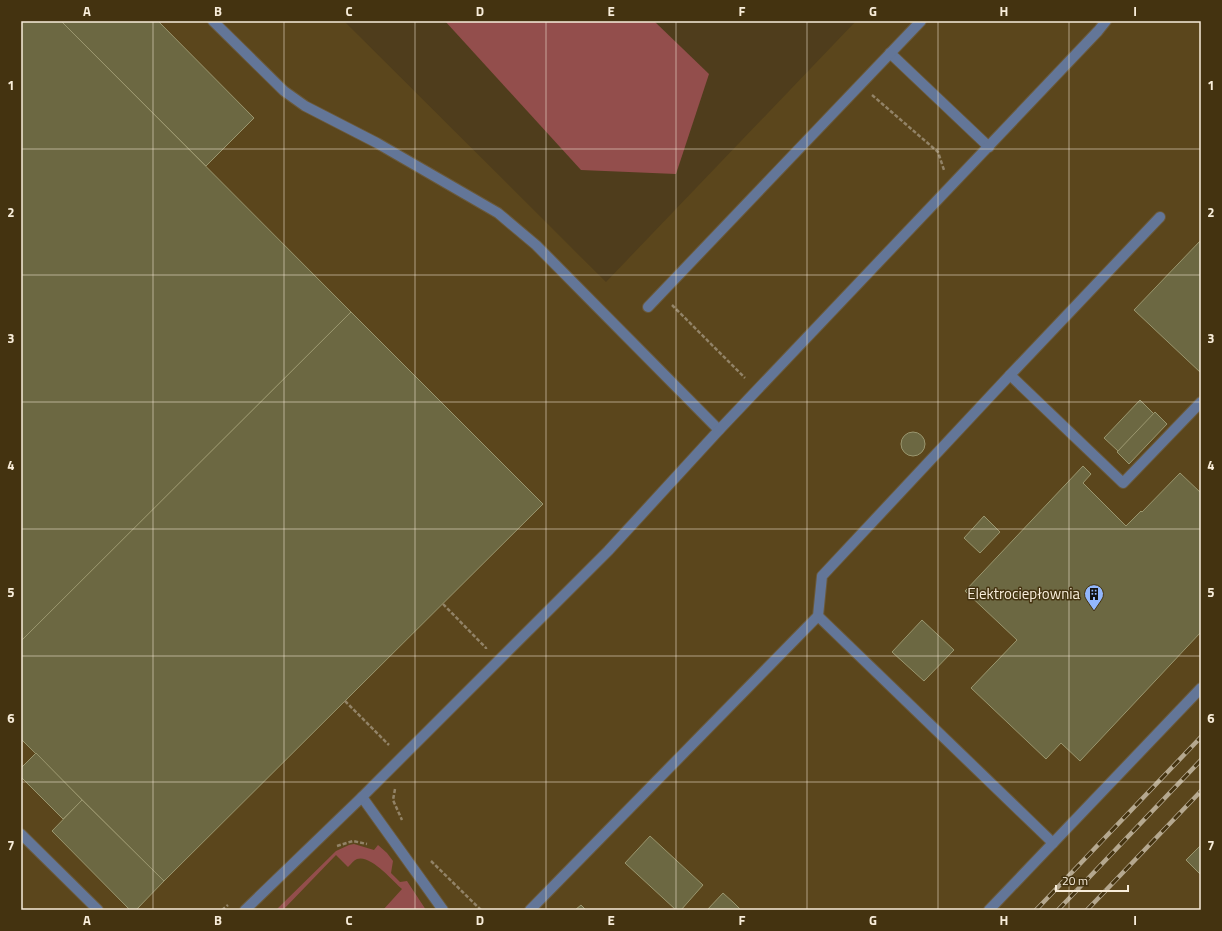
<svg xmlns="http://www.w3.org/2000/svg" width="1222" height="931" viewBox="0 0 1222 931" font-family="'Titillium Web',sans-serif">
  <rect width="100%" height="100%" fill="#4f3d1c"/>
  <polygon fill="#5b461c" points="21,21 344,21 606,282 856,21 1201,21 1201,910 21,910"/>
  <g fill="#934e4c">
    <polygon points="445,21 654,21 709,74 676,174 581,170"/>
    <path d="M354,844l20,6 4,-5 9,8 6,8 -2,12 9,9 7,-1 19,29h-43l19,-21c-9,-8 -32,-35 -45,-30 -3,1 -6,5 -9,8l-12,-12 -53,55h-7l60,-59 13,-6z"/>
  </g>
  <g fill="#6c6842" stroke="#9a966e">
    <polygon points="21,21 61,21 351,312 21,641"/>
    <polygon points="61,21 158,21 254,118 206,166"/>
    <polygon points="1201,240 1201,373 1134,310"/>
    <polygon points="351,312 543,504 164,881 21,739 21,641"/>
    <polygon points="1140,400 1154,414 1118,451 1104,438"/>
    <polygon points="1155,412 1167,424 1129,464 1117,452"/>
    <circle cx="913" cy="444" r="12"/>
    <polygon points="1083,466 1091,474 1083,483 1126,526 1141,511 1142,512 1180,473 1201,493 1201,632 1080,761 1061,743 1046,759 971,688 1017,640 965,591"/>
    <polygon points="984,516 1000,532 980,553 964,538"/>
    <polygon points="922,620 954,650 924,681 892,652"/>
    <polygon points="36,753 82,800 63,819 21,777 21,768"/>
    <polygon points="82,800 164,881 136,910 130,910 52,831"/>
    <polygon points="650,836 703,885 681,910 676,910 625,863"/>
    <polygon points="1201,845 1201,875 1186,860"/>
    <polygon points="723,893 734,903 741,910 707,910"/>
    <polygon points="581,905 586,910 575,910"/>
  </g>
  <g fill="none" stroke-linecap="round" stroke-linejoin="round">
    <g stroke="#6a593a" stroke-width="12">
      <g id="lane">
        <polyline points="213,21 284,91 305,106 377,143 498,213 536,245 719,430"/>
        <polyline points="890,53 989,147"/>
        <polyline points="648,307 921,21"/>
        <polyline points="1010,375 1123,483 1201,402"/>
        <polyline points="818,616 1053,843"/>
        <polyline points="362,797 443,910"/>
        <polyline points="21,834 98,910"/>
        <polyline points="245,910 362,797 608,551 719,430 1098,31 1106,21"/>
        <polyline points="530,910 818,616 822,576 1010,375 1160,217"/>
        <polyline points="989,910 1201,688"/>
      </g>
    </g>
    <g stroke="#928367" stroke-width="2.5" stroke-dasharray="4 2" stroke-linecap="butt">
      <polyline points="872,95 938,152 944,170"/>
      <polyline points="672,305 745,378"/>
      <polyline points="443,604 486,648 486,649"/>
      <polyline points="345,701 389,745"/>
      <polyline points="395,789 393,800 402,820"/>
      <polyline points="337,846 353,841 367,844"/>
      <polyline points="431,861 481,910"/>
      <polyline points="222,910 228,905"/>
    </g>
    <use href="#lane" stroke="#637698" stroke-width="10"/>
    <g stroke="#b5a88f" stroke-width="4.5">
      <g id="rail">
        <polyline points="1036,910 1201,737"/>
        <polyline points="1058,910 1201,760"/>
        <polyline points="1087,910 1201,791"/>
      </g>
    </g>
    <use href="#rail" stroke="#443310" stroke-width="3" stroke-dasharray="9" stroke-linecap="butt"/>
  </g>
  <path fill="none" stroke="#f8edda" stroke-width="1" stroke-opacity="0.55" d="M153,21v889M284,21v889M415,21v889M546,21v889M676,21v889M807,21v889M938,21v889M1069,21v889M21,149h1180M21,275h1180M21,402h1180M21,529h1180M21,656h1180M21,782h1180"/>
  <defs>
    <g id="building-pin" transform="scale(1)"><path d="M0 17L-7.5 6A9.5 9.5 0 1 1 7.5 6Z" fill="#92b7fd" stroke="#443310"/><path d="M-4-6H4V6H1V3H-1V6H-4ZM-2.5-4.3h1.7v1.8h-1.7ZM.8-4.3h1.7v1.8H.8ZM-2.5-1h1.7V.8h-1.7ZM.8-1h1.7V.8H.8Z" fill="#111"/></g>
  </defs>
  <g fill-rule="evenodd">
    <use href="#building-pin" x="1094" y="594"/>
  </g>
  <g text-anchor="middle" stroke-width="3" stroke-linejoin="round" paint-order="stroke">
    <g font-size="15" fill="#f8edda" stroke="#443310" text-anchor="end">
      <text x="1080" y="599">Elektrociepłownia</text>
    </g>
  </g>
  <rect width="1222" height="931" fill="none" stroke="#443310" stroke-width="44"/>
  <path d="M1056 885v6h72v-6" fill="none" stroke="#f8edda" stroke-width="2"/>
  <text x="1062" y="885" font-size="12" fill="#f8edda" stroke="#443310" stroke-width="3" paint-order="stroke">20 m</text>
  <rect x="22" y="22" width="1178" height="887" fill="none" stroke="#f8edda" stroke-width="1.5"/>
  <g font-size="13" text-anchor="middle" font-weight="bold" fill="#f8edda">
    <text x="87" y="16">A</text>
    <text x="218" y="16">B</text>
    <text x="349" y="16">C</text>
    <text x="480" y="16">D</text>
    <text x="611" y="16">E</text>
    <text x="742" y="16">F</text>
    <text x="873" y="16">G</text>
    <text x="1004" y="16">H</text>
    <text x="1135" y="16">I</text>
    <text x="11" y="90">1</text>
    <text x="1211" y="90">1</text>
    <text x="11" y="217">2</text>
    <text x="1211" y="217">2</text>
    <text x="11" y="343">3</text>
    <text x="1211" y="343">3</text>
    <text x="11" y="470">4</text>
    <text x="1211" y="470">4</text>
    <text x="11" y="597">5</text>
    <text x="1211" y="597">5</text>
    <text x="11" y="723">6</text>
    <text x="1211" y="723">6</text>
    <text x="11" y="850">7</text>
    <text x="1211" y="850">7</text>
    <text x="87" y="925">A</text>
    <text x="218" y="925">B</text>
    <text x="349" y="925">C</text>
    <text x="480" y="925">D</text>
    <text x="611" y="925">E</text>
    <text x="742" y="925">F</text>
    <text x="873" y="925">G</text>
    <text x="1004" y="925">H</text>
    <text x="1135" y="925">I</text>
  </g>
</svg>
